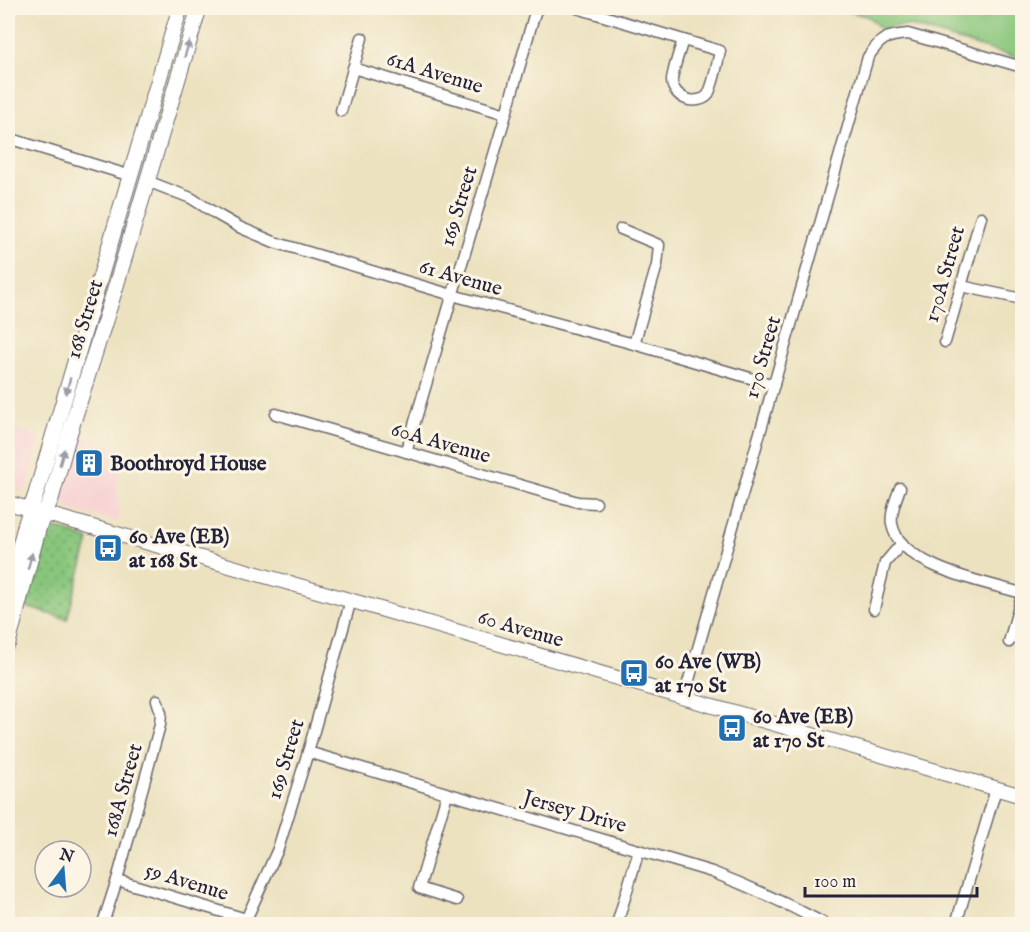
<svg xmlns="http://www.w3.org/2000/svg" width="1030" height="932" viewBox="0 0 1030 932" font-family="'IM FELL English',serif">
  <defs>
    <pattern id="grass-dots" width="8" height="8" patternUnits="userSpaceOnUse" patternTransform="scale(1.5)"><rect width="8" height="8" fill="#89c67c"/><path d="M2 2h.1M6 6h.1" fill="none" stroke="#70a067" stroke-width="1.8" stroke-linecap="round"/></pattern>
  </defs>
  <rect width="100%" height="100%" fill="#fcf5e5"/>
  <filter id="ink" filterUnits="userSpaceOnUse"><feTurbulence type="fractalNoise" baseFrequency=".0167" numOctaves="2"/><feDisplacementMap in="SourceGraphic" scale="12" xChannelSelector="R" yChannelSelector="G"/><feConvolveMatrix kernelMatrix="1 2 1 2 8 2 1 2 1" color-interpolation-filters="sRGB"/></filter>
  <filter id="wash" filterUnits="userSpaceOnUse"><feTurbulence type="fractalNoise" baseFrequency=".008" numOctaves="4" result="noise"/><feDisplacementMap in="SourceGraphic" scale="24" xChannelSelector="R" yChannelSelector="G"/><feGaussianBlur stdDeviation="1.35" result="paint"/><feColorMatrix in="noise" values="0 0 0 0 0 0 0 0 0 0 0 0 0 0 0 0 0 1.4 0 .05"/><feComposite in="paint" operator="in"/></filter>
  <g filter="url(#wash)">
    <rect width="100%" height="100%" fill="#ece2c0"/>
    <g fill="#f7cfd2">
      <polygon points="8,427 41,437 28,485 22,491 18,492 8,491"/>
      <polygon points="76,436 125,451 117,483 120,517 117,522 71,509 62,502 60,491"/>
      <polygon points="8,513 14,518 16,529 8,563"/>
    </g>
    <polygon fill="url(#grass-dots)" stroke="#56745c" stroke-width="1.5" points="54,529 62,529 89,540 67,619 26,607 45,535"/>
    <polygon fill="#89c67c" stroke="#56745c" stroke-width="1.5" points="836,8 1022,8 1022,59 910,26 897,26 882,30 869,17"/>
  </g>
  <g filter="url(#ink)">
    <g fill="none" stroke-linecap="round" stroke-linejoin="round">
      <g stroke="#69656a" stroke-width="13">
        <g id="minor">
          <path d="M577,8l143,43c-2,10 -8,38 -13,45 -4,4 -12,5 -18,4 -8,-2 -17,-10 -17,-19 0,-9 8,-31 11,-41"/>
          <polyline points="353,68 506,114"/>
          <polyline points="341,111 362,38"/>
          <polyline points="8,138 131,176"/>
          <polyline points="147,181 191,198 218,215 239,227 274,242 452,295 634,344 774,385"/>
          <polyline points="621,229 659,245 657,265 634,344"/>
          <polyline points="961,286 1022,299"/>
          <polyline points="945,342 981,217"/>
          <polyline points="276,414 578,502 596,503"/>
          <polyline points="406,452 506,114 533,19 536,10 539,8"/>
          <path d="M900,488c-4,11 -10,25 -8,36 7,43 95,59 130,69"/>
          <polyline points="874,609 885,563 902,543"/>
          <polyline points="1009,642 1022,595"/>
          <path d="M684,697l184,-640c13,-19 17,-21 40,-23l114,33"/>
          <path d="M308,752l404,120c39,15 76,32 113,52"/>
          <polyline points="447,794 419,888 457,900"/>
          <polyline points="117,880 246,919"/>
          <polyline points="102,924 104,920 117,880 160,725 161,713 157,700"/>
          <polyline points="244,924 278,849 308,752 351,600"/>
          <polyline points="617,924 639,850"/>
          <polyline points="956,924 996,789"/>
        </g>
      </g>
      <g stroke="#69656a" stroke-width="16">
        <polyline id="tertiary" points="8,503 363,604 1022,796"/>
      </g>
      <g stroke="#69656a" stroke-width="17">
        <g id="secondary">
          <polyline points="8,591 26,523 36,494 180,8"/>
          <polyline points="8,643 39,526 51,499 67,441 115,289 199,8"/>
        </g>
      </g>
      <use href="#minor" stroke="#fff" stroke-width="10"/>
      <use href="#tertiary" stroke="#fff" stroke-width="14"/>
      <use href="#secondary" stroke="#fff" stroke-width="15"/>
    </g>
    <defs><path id="oneway-solid" d="M-6-.8H1V-3.2L6.5 0L1 3.2V.8H-6Z" transform="scale(1.5)"/></defs>
    <g fill="#9c9ca7">
      <use href="#oneway-solid" transform="translate(187 49) rotate(-73)"/>
      <use href="#oneway-solid" transform="translate(68 386) rotate(106)"/>
      <use href="#oneway-solid" transform="translate(62 457) rotate(-74)"/>
      <use href="#oneway-solid" transform="translate(30 561) rotate(-75)"/>
    </g>
  </g>
  <defs>
    <g id="building-square" transform="scale(1.5)"><rect x="-9" y="-9" width="18" height="18" rx="4" fill="#1f6fb2" stroke="#fcf5e5"/><path d="M-4-6H4V6H1V3H-1V6H-4ZM-2.5-4.3h1.7v1.8h-1.7ZM.8-4.3h1.7v1.8H.8ZM-2.5-1h1.7V.8h-1.7ZM.8-1h1.7V.8H.8Z" fill="#fff"/></g>
    <g id="bus-square" transform="scale(1.5)"><rect x="-9" y="-9" width="18" height="18" rx="4" fill="#1f6fb2" stroke="#fcf5e5"/><path d="M-5-6H5V4H4V6H2V4H-2V6H-4V4H-5ZM-3.5-4V0h7V-4ZM-3.5 1.2v1.5H-2V1.2ZM2 1.2v1.5H3.5V1.2Z" fill="#fff"/></g>
  </defs>
  <g fill-rule="evenodd">
    <use href="#building-square" x="89" y="463"/>
    <use href="#bus-square" x="108" y="548"/>
    <use href="#bus-square" x="634" y="673"/>
    <use href="#bus-square" x="732" y="728"/>
  </g>
  <g text-anchor="middle" stroke-width="6" stroke-linejoin="round" paint-order="stroke">
    <g font-size="21" fill="#22223b" stroke="#fcf5e5">
      <text transform="translate(435 72) rotate(17)" y="7">61A Avenue</text>
      <text transform="translate(458 206) rotate(-73)" y="7">169 Street</text>
      <text transform="translate(944 274) rotate(-74)" y="7">170A Street</text>
      <text transform="translate(461 277) rotate(16)" y="7">61 Avenue</text>
      <text transform="translate(84 319) rotate(-73)" y="7">168 Street</text>
      <text transform="translate(762 357) rotate(-74)" y="7">170 Street</text>
      <text transform="translate(441 442) rotate(16)" y="7">60A Avenue</text>
      <text transform="translate(521 628) rotate(16)" y="7">60 Avenue</text>
      <text transform="translate(285 759) rotate(-73)" y="7">169 Street</text>
      <text transform="translate(122 790) rotate(-74)" y="7">168A Street</text>
      <text transform="translate(575 811) rotate(16)" y="7">Jersey Drive</text>
      <text transform="translate(187 881) rotate(17)" y="7">59 Avenue</text>
    </g>
    <g font-size="21" font-weight="bold" fill="#22223b" stroke="#fcf5e5" text-anchor="start">
      <text x="110" y="470">Boothroyd House</text>
      <text x="129" y="543">60 Ave (EB)<tspan x="129" dy="24">at 168 St</tspan></text>
      <text x="655" y="668">60 Ave (WB)<tspan x="655" dy="24">at 170 St</tspan></text>
      <text x="753" y="723">60 Ave (EB)<tspan x="753" dy="24">at 170 St</tspan></text>
    </g>
  </g>
  <rect width="1030" height="932" fill="none" stroke="#fcf5e5" stroke-width="30"/>
  <g transform="translate(63 869) rotate(16)"><circle r="28" fill="#fcf5e5" stroke="#a5a1a1" stroke-width="1.5"/>
  <path d="M0-4.5L10 22L0 15L-10 22Z" fill="#1f6fb2"/>
  <text y="-9" font-size="16" font-weight="bold" text-anchor="middle" fill="#22223b">N</text>
  </g>
  <path d="M805 887v9h172v-9" fill="none" stroke="#22223b" stroke-width="3"/>
  <text x="814" y="887" font-size="18" fill="#22223b" stroke="#fcf5e5" stroke-width="4.5" paint-order="stroke">100 m</text>
</svg>
